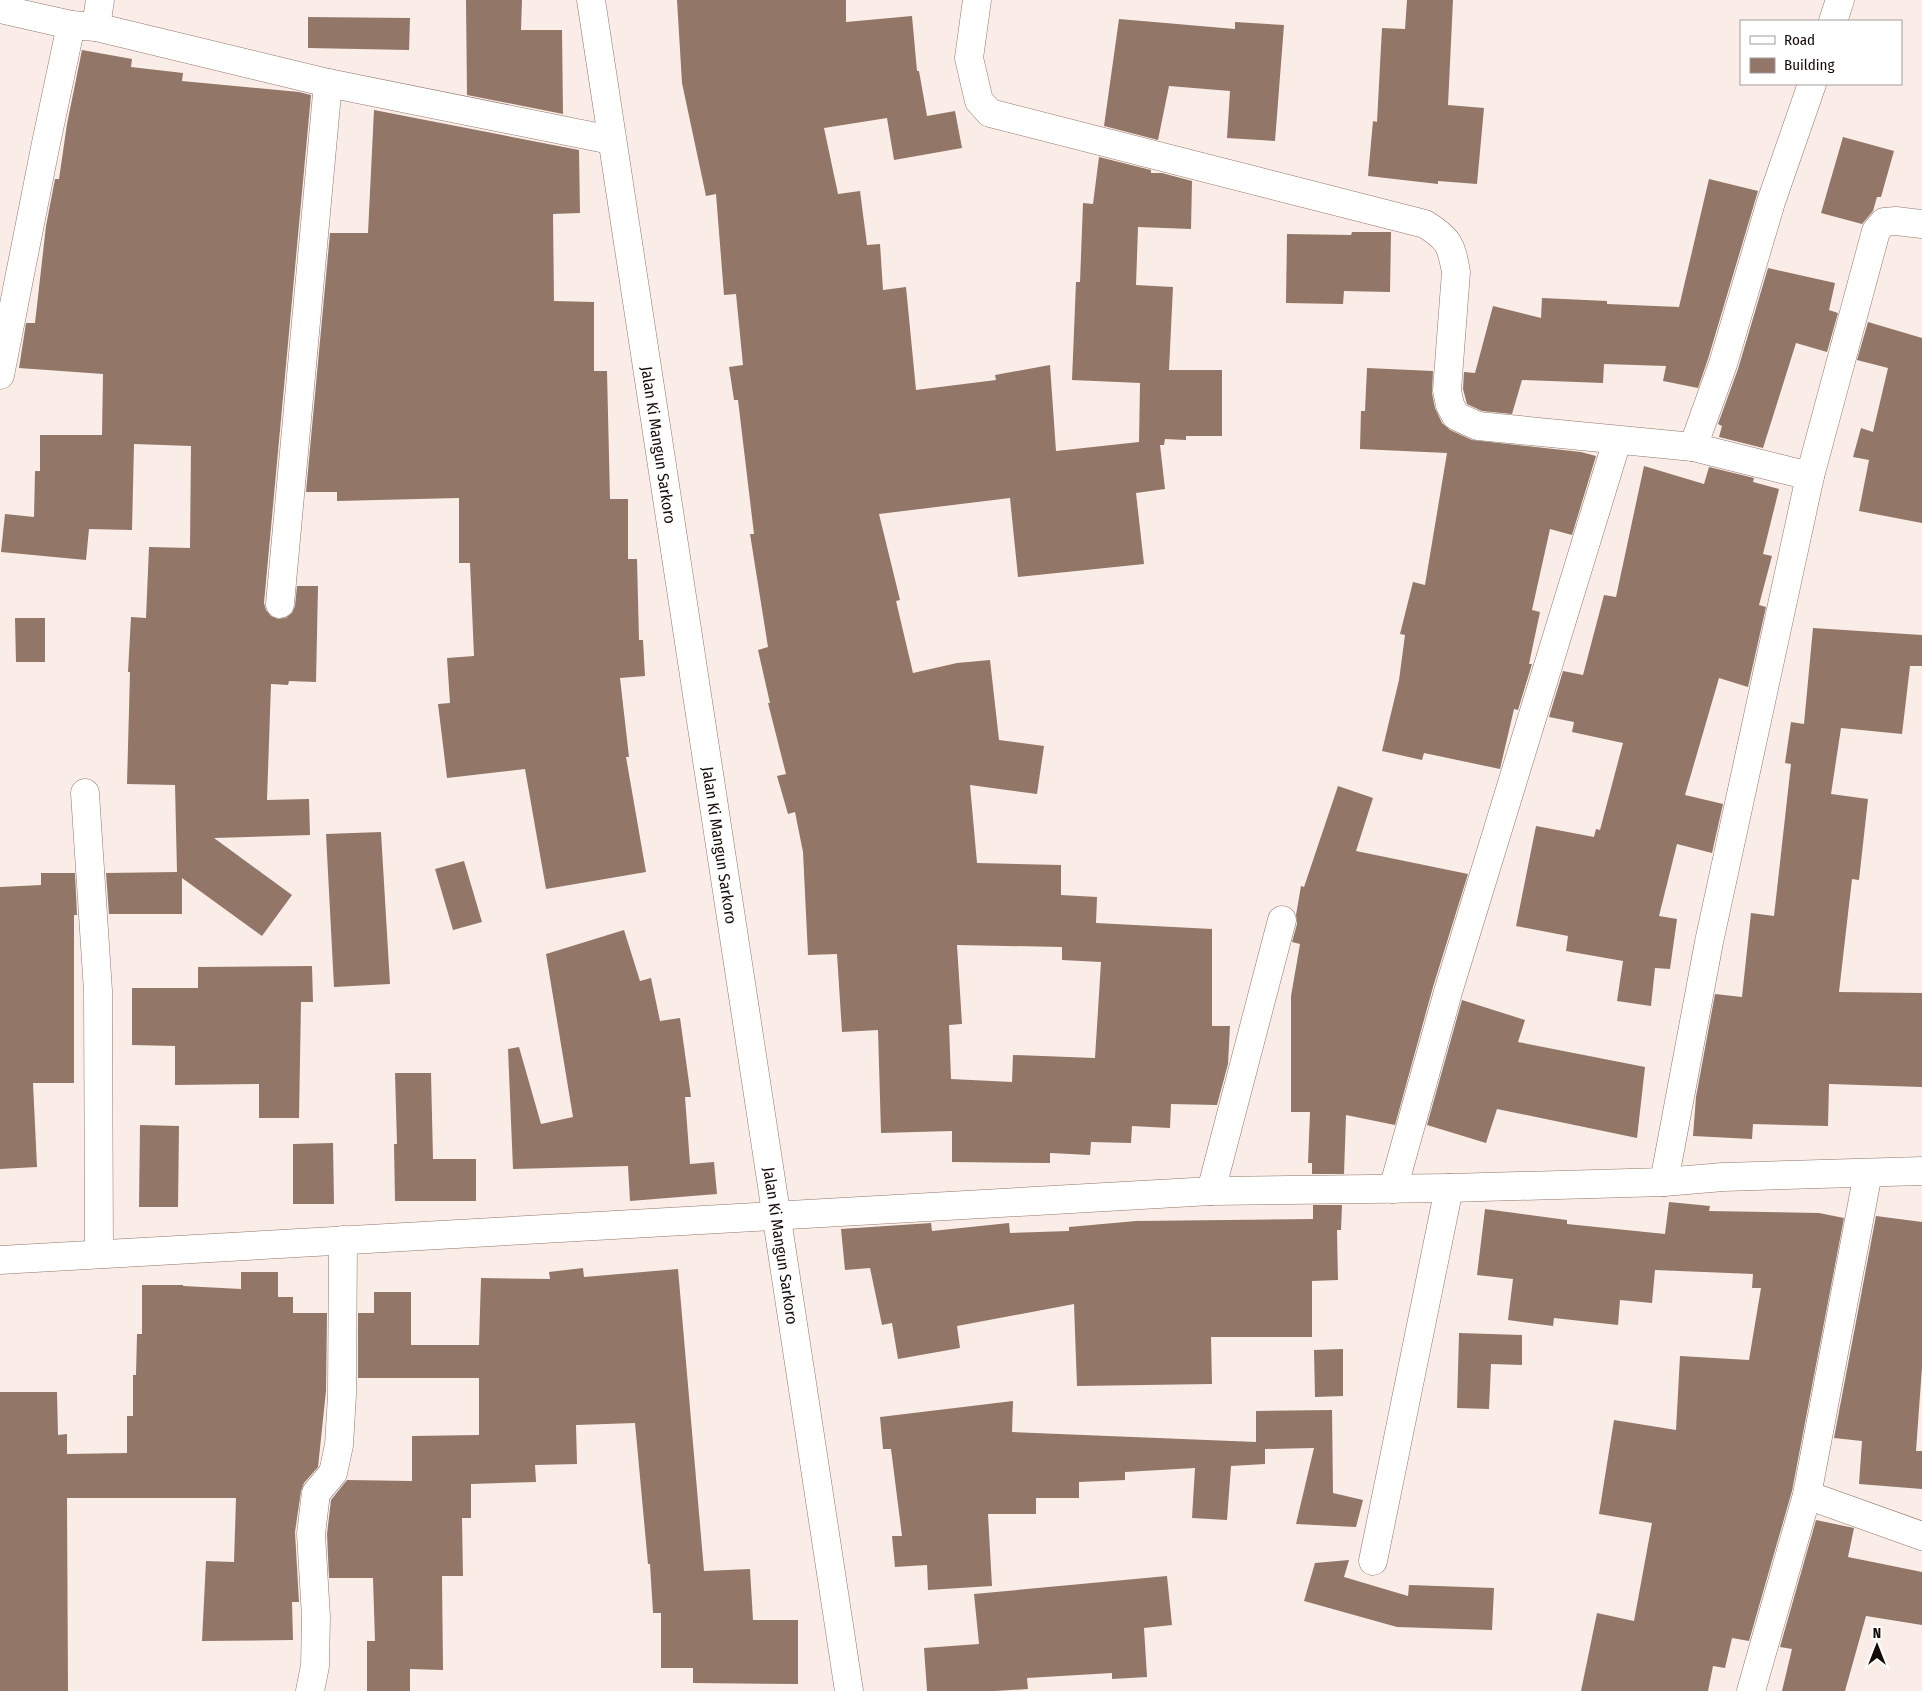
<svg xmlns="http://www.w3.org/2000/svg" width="1922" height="1691" viewBox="0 0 1922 1691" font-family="'Fira Sans Condensed',sans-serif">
  <rect width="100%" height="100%" fill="#faede7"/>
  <g fill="#927668" fill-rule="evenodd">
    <polygon points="466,0 522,0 521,30 562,30 563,114 467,95"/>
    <path d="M677,0h169v22l66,-6 5,55h2l8,45 28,-5 7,37 -68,12 -7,-42 -63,10 14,66 22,-3 7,54 13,-1 3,46 23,-3 10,103 80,-10 -1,-5 55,-10 6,86 83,-9 1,-59 -68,-3 4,-98h4l3,-79 10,1 6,-47 52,13v3h11l30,8 -1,48 -53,-2 -2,58 37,2 -4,83h53v66h-36v4l-21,-1 -1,6h-4l5,44 -29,4 8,71 -126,13 -8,-79 -131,16 21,86 -4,1 17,72 44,-10 33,-3 9,80 45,6 -7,48 -67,-9 7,78 84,2v30l36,2 -1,26 116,6v97h18l-2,38 -11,41 -46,-1 -1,24 -38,-2 -1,17 -40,-1 -1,13 -40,-2v10l-98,-1v-31l-71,2 -3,-103 -36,2 -5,-78 -29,1 -5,-103 -8,-40 -7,2 -11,-38 9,-2 -18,-71h2l-12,-53 10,-3 -18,-113h4l-16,-134h-4l-5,-33 14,-2 -7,-71 -12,1 -8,-101 -10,2 -24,-113zM957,945l105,2v13l39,2 -6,96 -82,-3 -1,27 -61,-3 -2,-54 13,-1z"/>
    <polygon points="1407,0 1453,0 1448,105 1484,108 1477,184 1438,181 1438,184 1368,176 1373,121 1377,122 1382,28 1405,29"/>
    <polygon points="308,17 410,18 409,50 308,48"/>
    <polygon points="1119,19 1235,29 1235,22 1284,25 1275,141 1227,138 1230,91 1169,86 1158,140 1104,126"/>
    <polygon points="82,50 132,59 131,67 183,73 182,81 299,92 311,95 264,603 266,610 271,616 278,619 286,618 292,613 295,606 297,586 318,586 316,682 289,681 288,685 271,684 267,800 309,799 310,835 214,838 292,895 262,936 182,878 182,914 109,914 106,873 177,872 175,785 127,784 130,672 128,672 131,617 146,618 149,547 190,548 191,446 134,444 132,530 89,529 86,560 1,552 5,514 34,517 35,471 40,471 40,435 102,435 103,374 19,368 26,323 35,323 46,226 55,179 59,179 67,124"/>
    <polygon points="374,110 579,150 580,213 553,214 554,301 594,302 594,371 607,371 610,499 628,499 628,559 637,559 639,640 643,640 645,676 620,678 629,757 626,757 646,872 546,889 525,769 447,778 438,704 450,703 447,658 474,656 470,563 459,563 459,498 337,501 337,492 306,492 330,233 368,233"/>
    <polygon points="1843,137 1894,151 1881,197 1877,197 1873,211 1862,224 1821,213"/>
    <polygon points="1709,179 1758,191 1708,359 1698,388 1663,381 1666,366 1604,364 1603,383 1522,380 1512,414 1482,411 1467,404 1463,389 1464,372 1475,373 1493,306 1541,318 1542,298 1607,301 1607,304 1679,307"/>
    <polygon points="1352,232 1391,232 1390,292 1344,291 1343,304 1286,303 1287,234 1351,235"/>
    <polygon points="1768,268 1835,283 1829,310 1838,313 1827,352 1796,343 1763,448 1719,437 1722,426 1718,424 1738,369"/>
    <polygon points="1868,322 1922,338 1922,523 1859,511 1869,460 1853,457 1861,428 1873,432 1888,368 1857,360"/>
    <polygon points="1367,368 1433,371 1432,393 1435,408 1442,423 1450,430 1472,440 1581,452 1596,456 1572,535 1550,529 1532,610 1540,612 1529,664 1532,664 1518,710 1514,709 1500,769 1424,753 1422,760 1382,751 1399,680 1405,635 1400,634 1413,582 1425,585 1447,453 1360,449 1361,411 1365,411"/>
    <polygon points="1644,466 1704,484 1709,467 1754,478 1753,482 1779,489 1763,554 1772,556 1759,605 1766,607 1748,687 1719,678 1685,795 1723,804 1712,853 1677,844 1659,916 1677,919 1670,969 1655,968 1651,1006 1617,1001 1623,961 1566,951 1568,936 1516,926 1536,826 1594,837 1596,829 1600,830 1623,743 1572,732 1574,722 1549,717 1563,671 1583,675 1604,595 1616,597"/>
    <polygon points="15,618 45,618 45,662 16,662"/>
    <polygon points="1813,628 1922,635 1922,666 1910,666 1902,734 1841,728 1831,794 1868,799 1859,880 1852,879 1839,992 1922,993 1922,1087 1829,1084 1828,1126 1753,1124 1752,1139 1693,1136 1696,1097 1715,994 1742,997 1751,913 1774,916 1791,764 1785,763 1791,722 1804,724"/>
    <polygon points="1338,786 1373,798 1356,851 1468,874 1433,987 1395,1125 1346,1115 1344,1174 1312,1174 1312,1163 1308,1163 1310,1112 1291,1112 1291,996 1300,944 1292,942 1297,924 1296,915 1301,886 1304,887"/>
    <polygon points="381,832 390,984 334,987 326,834"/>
    <polygon points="464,861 482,922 453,930 435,869"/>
    <polygon points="41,873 75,873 77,915 74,915 74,1083 33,1083 37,1167 0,1169 0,887 41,885"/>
    <polygon points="624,930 640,981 651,978 660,1021 680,1018 691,1097 685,1097 690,1164 714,1162 717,1194 630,1201 628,1166 513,1169 508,1049 519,1047 541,1124 573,1117 546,954"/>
    <polygon points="312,966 313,1002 301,1002 299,1118 259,1118 259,1084 175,1085 175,1046 132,1045 132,988 198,988 198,967"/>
    <polygon points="1462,1000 1525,1020 1518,1042 1645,1067 1637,1138 1497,1109 1486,1143 1427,1125"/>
    <polygon points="395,1073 431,1073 433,1159 476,1159 476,1201 395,1201 394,1144 397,1144"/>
    <polygon points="140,1125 179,1126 178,1207 139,1207"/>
    <polygon points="333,1143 334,1204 293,1204 293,1144"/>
    <polygon points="1669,1202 1710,1206 1709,1211 1819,1213 1844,1218 1792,1491 1749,1641 1732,1638 1725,1668 1713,1666 1708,1691 1581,1691 1597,1613 1634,1621 1652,1523 1599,1514 1614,1420 1676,1430 1680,1356 1749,1360 1761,1288 1752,1288 1753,1274 1655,1270 1652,1303 1620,1300 1618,1325 1554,1318 1553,1326 1508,1320 1513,1279 1477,1275 1485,1209 1567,1220 1567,1224 1665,1234"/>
    <polygon points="1313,1205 1342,1205 1341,1230 1337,1230 1338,1280 1312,1281 1312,1337 1211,1337 1212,1384 1077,1386 1074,1304 957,1326 960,1348 898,1359 892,1323 882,1325 870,1268 845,1270 841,1229 931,1223 932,1231 1009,1223 1010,1233 1069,1231 1069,1227 1136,1221 1313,1219"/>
    <polygon points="1876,1216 1922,1222 1922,1367 1916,1451 1922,1451 1922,1489 1859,1484 1862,1441 1834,1438"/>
    <polygon points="583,1268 584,1277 678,1269 704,1571 750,1569 753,1620 798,1620 798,1684 693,1683 693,1668 661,1668 661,1613 653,1613 650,1564 648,1564 635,1423 576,1425 577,1464 535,1465 536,1482 471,1484 471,1518 462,1518 463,1576 442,1576 443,1670 410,1669 410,1691 367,1691 367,1641 375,1641 373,1578 329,1578 327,1534 331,1500 347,1480 412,1481 412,1436 479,1435 479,1378 358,1378 358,1313 374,1313 374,1292 411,1292 411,1345 479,1345 481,1278 550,1279 549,1272"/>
    <polygon points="241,1272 278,1272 278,1297 293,1297 293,1313 327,1313 326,1391 318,1467 304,1483 301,1491 295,1532 299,1602 292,1602 293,1640 202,1641 206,1561 234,1562 236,1498 67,1498 68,1691 0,1691 0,1392 57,1392 58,1435 67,1434 67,1454 127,1453 127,1416 133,1416 133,1375 136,1375 137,1334 142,1334 142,1285 183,1285 183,1286 241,1289"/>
    <polygon points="1459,1333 1522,1335 1522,1365 1491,1364 1489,1409 1457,1408"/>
    <polygon points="1343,1349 1343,1396 1315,1397 1314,1350"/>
    <polygon points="1013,1401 1012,1432 1256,1442 1256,1411 1332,1410 1333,1493 1363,1500 1356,1527 1296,1524 1314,1448 1265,1449 1265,1464 1231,1466 1227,1520 1192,1518 1195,1468 1125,1472 1125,1480 1079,1482 1079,1498 1036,1498 1036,1514 988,1514 992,1586 928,1590 927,1565 895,1567 892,1536 902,1536 891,1449 883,1449 880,1417"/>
    <polygon points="1816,1520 1854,1528 1848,1557 1922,1572 1922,1625 1866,1616 1845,1691 1782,1691 1792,1649 1780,1647"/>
    <polygon points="1349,1560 1344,1577 1408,1596 1409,1585 1494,1588 1492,1630 1397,1627 1304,1601 1315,1563"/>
    <polygon points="1167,1576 1172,1625 1144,1628 1147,1677 1112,1679 1112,1673 1027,1678 1028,1689 995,1691 927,1691 924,1648 979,1644 974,1594"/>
  </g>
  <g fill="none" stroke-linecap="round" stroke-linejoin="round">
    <g stroke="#927668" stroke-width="29">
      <g id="minor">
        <path d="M977,0l-8,58 10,43 11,12 435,111c24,15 26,20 31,48l-9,118 3,15 6,11 22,10 215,21 117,29"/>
        <polyline points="0,9 71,25 96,27 328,83 611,140"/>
        <polyline points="1833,21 1840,0"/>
        <polyline points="96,27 100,0"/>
        <polyline points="0,375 45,148 71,25"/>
        <polyline points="1693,447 1723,364 1771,202 1812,84"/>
        <polyline points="280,604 328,83"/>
        <polyline points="85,793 98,991 99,1254"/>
        <polyline points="1664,1182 1709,942 1810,476 1876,231 1884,222 1896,221 1922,224"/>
        <polyline points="1393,1189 1448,992 1617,441"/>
        <polyline points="1211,1191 1282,920"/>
        <polyline points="1807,1495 1922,1536"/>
        <polyline points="1373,1561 1449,1188"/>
        <polyline points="310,1691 315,1666 316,1617 311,1534 316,1493 333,1473 339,1445 342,1395 343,1240"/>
        <polyline points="1751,1691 1807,1495 1868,1173"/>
      </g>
    </g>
    <g stroke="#927668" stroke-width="29">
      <polyline id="tertiary" points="0,1260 1211,1191 1449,1188 1664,1182 1723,1177 1922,1171"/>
    </g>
    <g stroke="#927668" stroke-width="29">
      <g id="secondary">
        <path id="s1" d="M591,0l258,1691"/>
      </g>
    </g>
    <use href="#minor" stroke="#fff" stroke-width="28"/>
    <use href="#tertiary" stroke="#fff" stroke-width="28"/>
    <use href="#secondary" stroke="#fff" stroke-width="28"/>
  </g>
  <g text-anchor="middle" stroke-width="5" stroke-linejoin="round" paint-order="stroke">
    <g font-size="16" fill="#150a06" stroke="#fff">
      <text dy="6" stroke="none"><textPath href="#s1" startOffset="450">Jalan Ki Mangun Sarkoro</textPath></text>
      <text dy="6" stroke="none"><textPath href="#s1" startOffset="855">Jalan Ki Mangun Sarkoro</textPath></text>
      <text dy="6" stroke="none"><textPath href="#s1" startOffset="1260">Jalan Ki Mangun Sarkoro</textPath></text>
    </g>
  </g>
  <rect x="1740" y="20" width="162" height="65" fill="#ffffff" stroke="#a19d9b"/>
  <rect x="1750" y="36" width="25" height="8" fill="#ffffff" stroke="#a19d9b"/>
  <text x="1784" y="45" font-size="15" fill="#150a06">Road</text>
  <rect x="1750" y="58" width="25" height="15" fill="#927668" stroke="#a19d9b"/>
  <text x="1784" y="70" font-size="15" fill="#150a06">Building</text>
  <g transform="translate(1877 1646)" stroke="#ffffff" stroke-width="4" paint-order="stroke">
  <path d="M0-4L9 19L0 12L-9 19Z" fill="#150a06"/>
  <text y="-8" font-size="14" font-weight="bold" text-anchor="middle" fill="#150a06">N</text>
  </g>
</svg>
